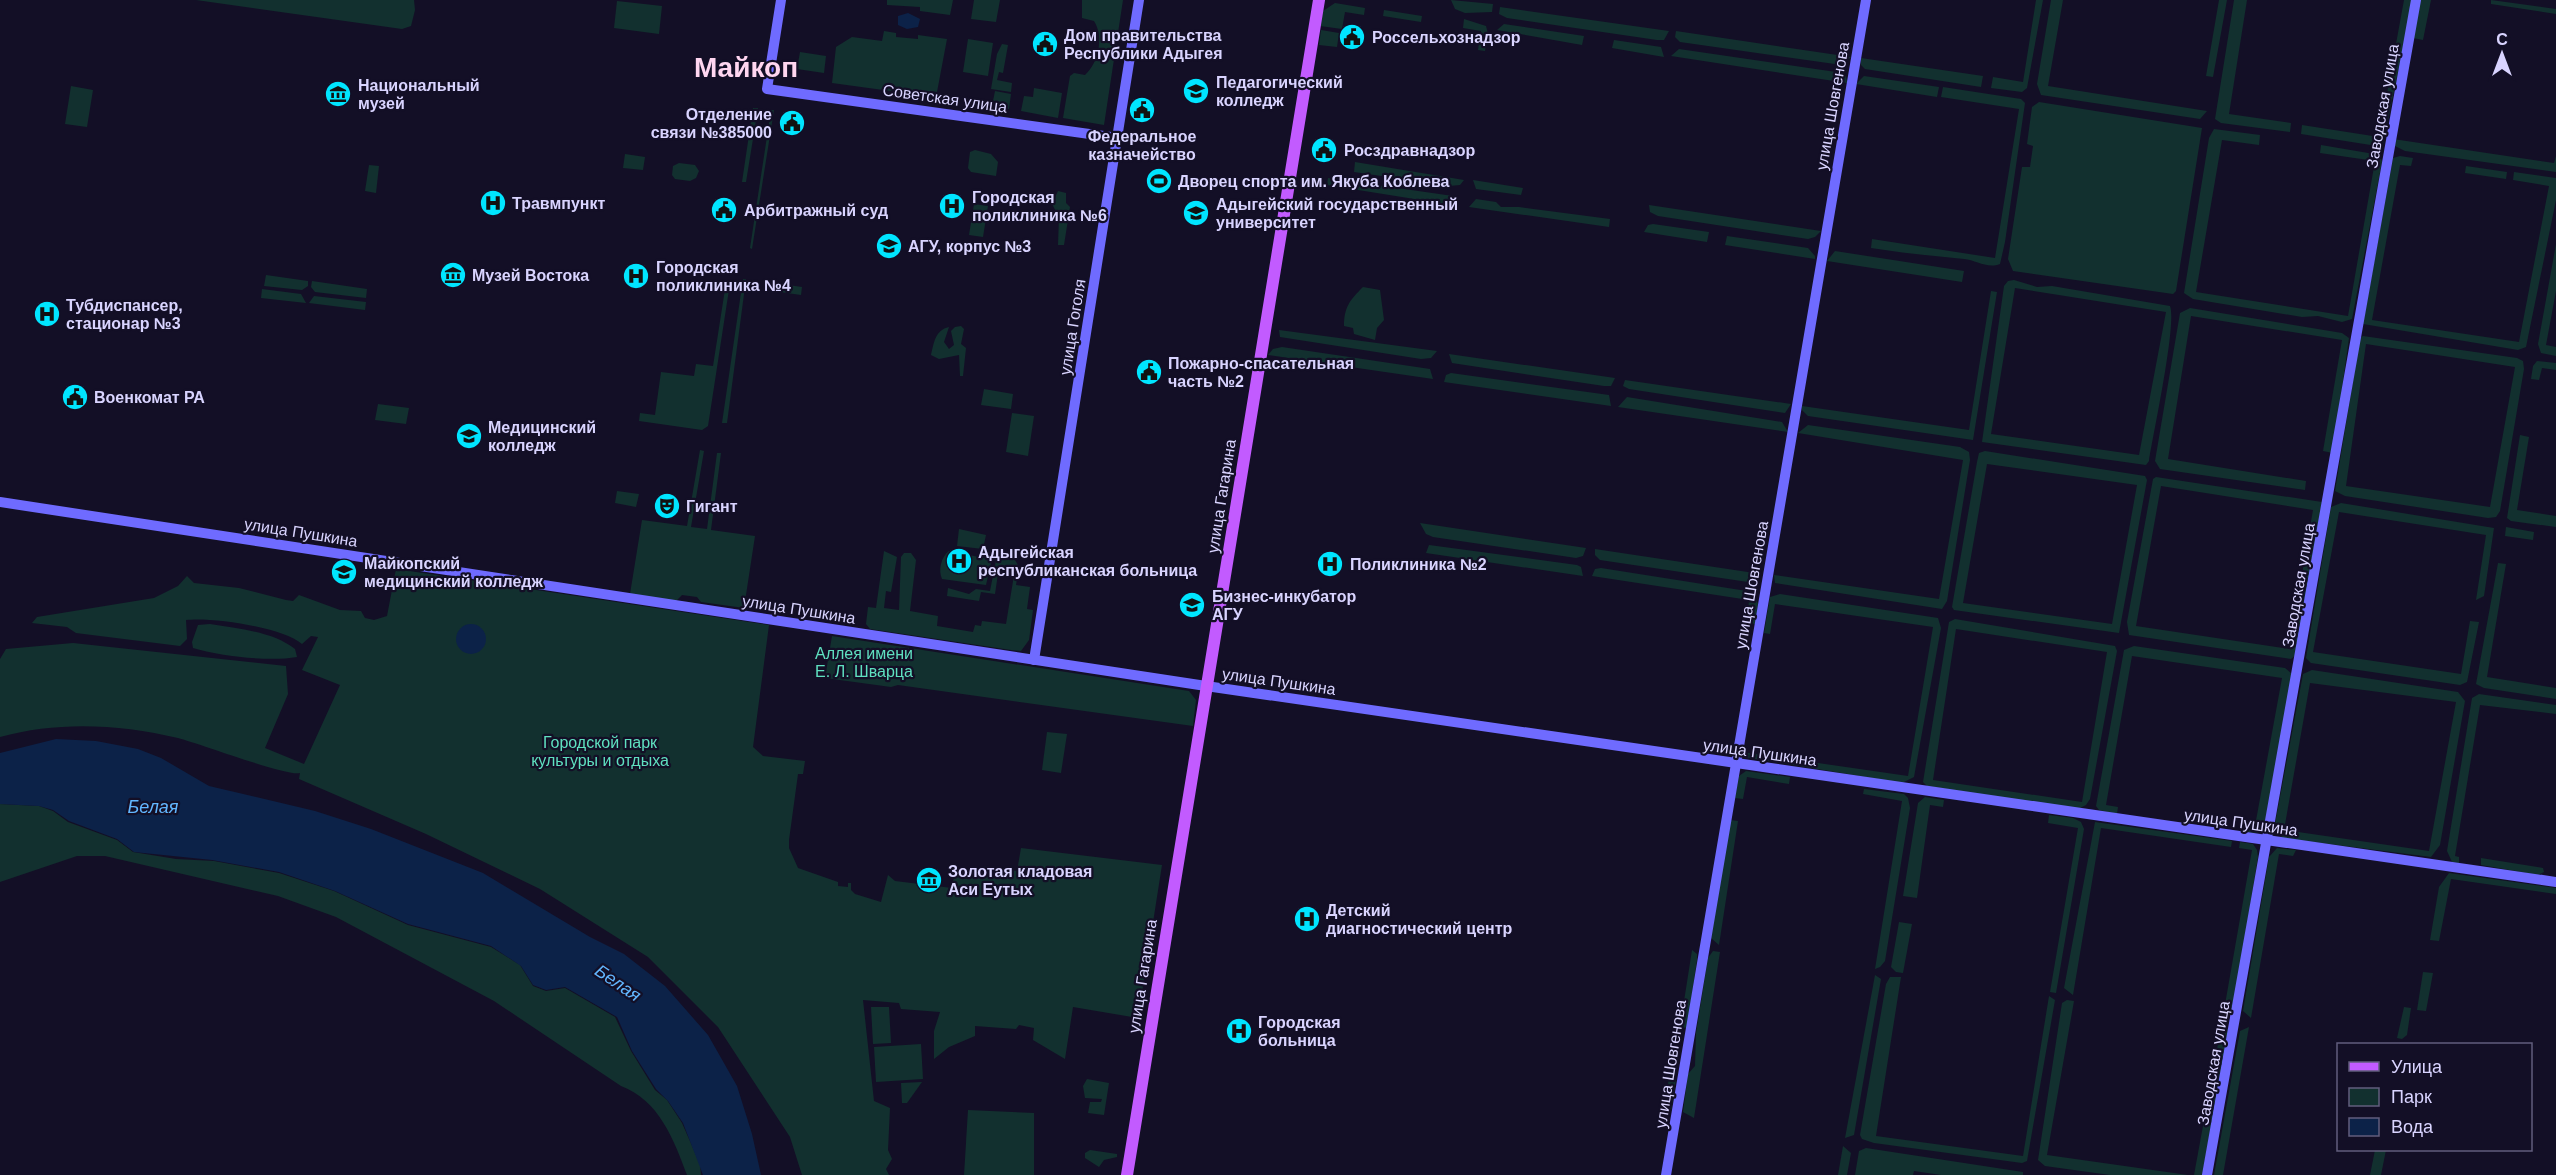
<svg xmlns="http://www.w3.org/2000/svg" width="2556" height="1175" viewBox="0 0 2556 1175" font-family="Arial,sans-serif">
  <rect width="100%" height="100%" fill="#130f26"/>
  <g fill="#12302f" fill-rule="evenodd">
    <polygon points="196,0 414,0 415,10 411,26 402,29"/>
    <polygon points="887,0 953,0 950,15 920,11 920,7 887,5"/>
    <polygon points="974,0 1000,0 996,22 971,19"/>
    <path d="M1082,0h41l-19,125 -41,-7 7,-42 4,-3 11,2c14,-12 19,-39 9,-54l-12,-3z"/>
    <polygon points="1451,0 1493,4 1492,12 1465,13 1455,9"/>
    <polygon points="2036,0 2043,0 2027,88 2022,92 1991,88 1993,77 2023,82"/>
    <polygon points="2051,0 2063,0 2048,86 2207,111 2200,119 2041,95 2037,84"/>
    <polygon points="2219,0 2227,0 2213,77 2206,76"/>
    <polygon points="2234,0 2247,0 2229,114 2291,123 2290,132 2221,123 2215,119"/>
    <polygon points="2404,0 2412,0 2412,4 2383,144 2377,146 2301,134 2302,125 2379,137"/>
    <polygon points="2420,0 2431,0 2423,40 2413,38"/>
    <polygon points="2491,0 2556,9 2556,14 2491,4"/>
    <polygon points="617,1 662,6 659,34 614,28"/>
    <polygon points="1335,3 1365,8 1364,15 1345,12 1342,29 1320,26 1323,11"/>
    <polygon points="1500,7 1669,31 1664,40 1657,40 1507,18 1499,14"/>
    <polygon points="1384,10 1422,16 1421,22 1383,16"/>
    <polygon points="1464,19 1486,26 1488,34 1485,51 1478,50 1481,31 1463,28"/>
    <polygon points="1504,24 1584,36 1582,45 1497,30"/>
    <polygon points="1321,30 1339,33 1337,47 1319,45"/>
    <polygon points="884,31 896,33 896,37 918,39 918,35 947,39 937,92 931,91 927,96 832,83 836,47 852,37 882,41"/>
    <polygon points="1676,31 1851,57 1842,65 1680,42 1675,37"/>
    <polygon points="968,39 993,43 988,76 963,72"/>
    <polygon points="1614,40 1661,47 1664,57 1612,48"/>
    <polygon points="1002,44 1008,45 1003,73 999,72 997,80 1012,83 1011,92 991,89 997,54"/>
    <polygon points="1679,49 1836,72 1846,76 1847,83 1671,56"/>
    <polygon points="800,52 826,56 824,73 797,69"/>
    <polygon points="1861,58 1983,76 1981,87 1865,69 1861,65"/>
    <polygon points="1864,76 1939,87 1937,97 1856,84"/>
    <polygon points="71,86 93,90 87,127 65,124"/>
    <path d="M1943,87l78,12 4,4 -20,139 -5,22c-13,5 -24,-4 -36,-5 -31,-3 -62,-6 -93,-11l1,-9 123,19 24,-149 -78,-12z"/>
    <polygon points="1034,88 1062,93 1058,118 1021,111 1024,96 1033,97"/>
    <polygon points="995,91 1011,94 1009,109 992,106"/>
    <polygon points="2039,102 2202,128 2176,291 2173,294 2013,271 2008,259 2022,167 2030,167 2033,146 2027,144 2032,107"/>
    <polygon points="753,108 758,108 746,182 742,182"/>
    <polygon points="771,110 774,110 752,249 750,248"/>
    <polygon points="2214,129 2260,135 2259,145 2222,140 2196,292 2348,316 2375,161 2320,153 2321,145 2380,155 2382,162 2352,319 2342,322 2318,316 2302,317 2193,299 2184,293 2209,138"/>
    <polygon points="2393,139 2554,163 2556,156 2556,172 2405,151 2395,146"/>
    <polygon points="975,150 991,154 998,162 996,176 971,172 968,168 970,152"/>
    <polygon points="625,154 645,157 643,170 623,168"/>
    <polygon points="2400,156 2413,158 2411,166 2400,165 2372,320 2519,342 2549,186 2513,180 2514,172 2556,178 2556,200 2526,347 2518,350 2363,324 2393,158"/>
    <polygon points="1355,162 1464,180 1460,185 1449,186 1354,172"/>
    <polygon points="679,163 695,165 699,171 696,178 690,181 675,179 672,175 673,166"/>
    <polygon points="369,165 379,166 376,193 365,191"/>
    <polygon points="2466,166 2507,172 2506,179 2465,173"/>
    <polygon points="1328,178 1453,196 1458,206 1327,185"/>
    <polygon points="1473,180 1523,188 1521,195 1476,189"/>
    <polygon points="1058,191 1066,193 1066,203 1070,207 1064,245 1058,245 1059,217 1052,204"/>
    <polygon points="1476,199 1496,202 1501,207 1519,207 1610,219 1609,227 1469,207"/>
    <polygon points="974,204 988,206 983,237 969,235"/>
    <polygon points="1649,205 1821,231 1815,237 1808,239 1658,216 1650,212"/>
    <polygon points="1653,224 1709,232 1707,242 1644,232 1648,225"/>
    <polygon points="1727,236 1808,248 1815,256 1815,259 1725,245"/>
    <polygon points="2556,244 2556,291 2546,345 2556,347 2556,356 2541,353 2538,344"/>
    <polygon points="1835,251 1964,271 1962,282 1827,261"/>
    <polygon points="266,275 308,281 308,286 302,290 264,286"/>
    <polygon points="743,279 746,279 727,423 722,423"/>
    <path d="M2014,280l23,7 15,-1 118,20c7,18 -17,129 -21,155l-3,4 -164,-23 22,-156 4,-5zM2015,288l151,24 -27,143 -148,-21z"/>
    <polygon points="312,281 367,289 366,298 315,292 311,287"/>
    <polygon points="726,283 730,283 708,426 702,430 639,421 640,413 655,415 661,372 694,376 696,364 713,366"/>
    <polygon points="774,283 802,287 801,295 773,291"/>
    <path d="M1363,287l17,3 4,30 -7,8 -2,12 -21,-6 -1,-6 -9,-2c0,-19 6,-26 19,-39z"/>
    <polygon points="262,289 301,294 306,303 261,298"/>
    <polygon points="1991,291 1997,292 1973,440 1808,416 1802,410 1802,406 1969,430"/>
    <polygon points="314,296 366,302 365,310 309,303"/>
    <polygon points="2190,308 2342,333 2349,338 2333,453 2323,451 2342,340 2191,316 2168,459 2306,481 2305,490 2160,469 2155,461 2180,313"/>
    <path d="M961,326l3,3 -3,15 5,4 -3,28h-3l-1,-21 -20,4 -8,-4c3,-12 4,-25 18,-28l-5,15 5,7 5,-4 -3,-14 4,-4z"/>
    <polygon points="1279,330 1437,351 1431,358 1421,359 1280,337"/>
    <path d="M2363,336l154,22 6,3 1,8 -24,142 -4,6 -8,1 -143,-22 -10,-5 25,-153zM2366,344l149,23 -25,140 -144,-21z"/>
    <polygon points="1282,347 1430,369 1433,379 1268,355 1273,349"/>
    <polygon points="1449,354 1615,378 1611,386 1604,386 1452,363"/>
    <polygon points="2537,361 2556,363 2556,370 2542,368 2539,380 2531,379 2533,366"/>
    <polygon points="1451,373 1609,395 1611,406 1444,382 1446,375"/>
    <polygon points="1625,380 1791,404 1785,413 1629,389 1623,386"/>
    <polygon points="984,389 1013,394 1011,409 981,405"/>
    <polygon points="1627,397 1782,422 1788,432 1618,407"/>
    <polygon points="378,404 409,408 406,424 375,420"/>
    <polygon points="1012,413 1034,416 1028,456 1006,452"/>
    <polygon points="1808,425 1960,447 1969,452 1970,460 1947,601 1942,609 1775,583 1774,575 1939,599 1963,460 1798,433"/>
    <polygon points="2520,435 2529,437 2517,510 2556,516 2556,527 2511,521 2507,518"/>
    <polygon points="700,450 704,451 691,527 707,529 717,453 721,453 711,530 755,536 744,608 701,602 697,597 682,595 676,601 630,594 642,520 687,526"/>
    <path d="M1985,451l160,25 2,4 -28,153 -165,-23 -2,-3 25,-145 2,-9zM1987,464l150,21 -25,139 -149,-21z"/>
    <path d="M2156,477l166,25 -26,153 -5,4 -162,-24 -2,-13 26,-143zM2161,486l152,24 -24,139 -153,-23z"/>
    <polygon points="617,491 639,494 636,507 615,503"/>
    <polygon points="2341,503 2494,528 2484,596 2476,600 2486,535 2339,512 2313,652 2461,674 2470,621 2479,622 2467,682 2460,685 2311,663 2306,658 2331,507"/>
    <polygon points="1420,523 1586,548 1583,556 1576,558 1433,537 1426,534"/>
    <polygon points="2506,527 2534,532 2533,540 2505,536"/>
    <polygon points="959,529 986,535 983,549 957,546"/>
    <polygon points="1429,545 1577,565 1581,567 1583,576 1426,553"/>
    <polygon points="1595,549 1761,574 1756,581 1748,582 1600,560 1595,555"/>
    <polygon points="884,551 897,557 891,592 886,591 884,608 899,610 901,557 904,553 911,553 916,560 910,611 938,616 937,626 973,632 975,625 981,626 982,621 1006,624 1015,569 999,567 995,594 981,592 979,601 947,596 948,588 969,594 976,589 990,591 996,560 1000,557 1015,560 1019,567 1016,585 1030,587 1027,609 1033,610 1029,640 1021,651 1011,650 870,629 866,624 868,607 876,608"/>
    <path d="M949,551l40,8 2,4 -5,22 -44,-6c-4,-9 -1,-22 7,-28z"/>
    <polygon points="2498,563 2506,564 2487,677 2556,688 2556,699 2484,688 2476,684"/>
    <polygon points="1601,568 1753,592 1758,604 1755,624 1747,622 1749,600 1592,576 1595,569"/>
    <path d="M396,569l373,56 -16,122 10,9 42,5 -2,13h-5l-9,66v8l9,20 40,14v4l10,1v-4h3v7l4,4 26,8 7,-27 7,6 57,7 2,-13h4l1,-4 20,5 2,-10 36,5 4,-23 141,17 -24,153 -65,-11 -8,52 -32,-19 1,-12 -15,-3 -3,4 -41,-3v10l-26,11 -15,12v-28l6,-19 -39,-3 -2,-6 -36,-3 11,101 16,7 -2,42 4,9 -6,10 3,6h-87l-12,-38 -72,-110 -70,-70 -108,-68 -114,-55 -127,-55 1,-6c-12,4 -102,-30 -122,-35 -59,-14 -120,-17 -178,-1v-78l6,-10 67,-6 213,23 2,28 -23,54 39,16 36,-79 -38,-15 16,-33 -7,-1 -9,8c-20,-17 -90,-27 -116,-24l1,19 -7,7 -104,-13 -9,-6 -35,-4 5,-6 117,-19 24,-12 9,-10 7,7 45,5 47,12 7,1 6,-6 41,15 21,1 4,7 9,2 13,-4z"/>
    <polygon points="1780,594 1938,618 1941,628 1914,777 1902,783 1744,757 1742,752 1908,776 1933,627 1775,604 1770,634 1764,633 1770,597"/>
    <path d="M1955,619l160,27 2,5 -27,148 -4,6 -8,4 -151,-23 -4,-4 26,-160zM1956,629l151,23 -25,150 -149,-22z"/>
    <path d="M210,624c28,5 62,7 85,25l2,8c-28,5 -77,-1 -104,-9l-1,-6 6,-17z"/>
    <polygon points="832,636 1189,691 1196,700 1193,726 898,685 891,687 825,678"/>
    <polygon points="2134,646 2285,668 2292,674 2265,823 2258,833 2242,832 2243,825 2255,826 2282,678 2132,656 2106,805 2118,807 2117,814 2099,810 2096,806 2124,650"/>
    <path d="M2312,670l146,22 7,9 -25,144 -9,12 -148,-19 -9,-9 29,-155zM2310,683l146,19 -27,149 -145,-21z"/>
    <polygon points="2479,694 2556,705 2556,714 2480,705 2455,856 2459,857 2459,863 2452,862 2447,851 2472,698"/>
    <polygon points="1047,732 1067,734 1061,773 1042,770"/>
    <polygon points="1746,771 1790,777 1789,784 1747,777 1743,799 1735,798 1739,776"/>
    <polygon points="1864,789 1904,794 1908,798 1910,808 1885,961 1880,967 1875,969 1902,801 1863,794"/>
    <polygon points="1925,797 1944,800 1943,807 1930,805 1917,898 1903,896 1918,803"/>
    <path d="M0,804l39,2 14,5 15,11 49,18 16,12 43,7 38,2 65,12 55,18 74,34 83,22 29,18 13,21 13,5 19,-3 50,29 16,34 24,39 12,10 15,23 18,41 1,11h-14c-13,-35 -28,-75 -66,-89l-127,-85 -158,-84 -58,-21 -173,-40h-28l-77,26z"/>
    <polygon points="2049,815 2073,818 2081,822 2084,829 2056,993 2050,992 2078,828 2048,823"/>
    <polygon points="1730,820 1738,821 1719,945 1711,938"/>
    <polygon points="2095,822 2232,841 2231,847 2101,828 2073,995 2064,988"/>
    <polygon points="2240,842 2253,844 2257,850 2258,857 2233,1010 2226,1016 2223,1016 2252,850 2239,848"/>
    <polygon points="2277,848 2296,850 2293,856 2279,854 2251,1018 2243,1011 2269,857"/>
    <polygon points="2481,858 2543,868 2544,872 2538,875 2481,865"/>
    <polygon points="2449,873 2556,888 2556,894 2451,879 2439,941 2430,940 2439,887"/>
    <polygon points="1899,922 1912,924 1903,973 1896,972 1891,967"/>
    <polygon points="1692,950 1697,954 1697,960 1687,1028 1680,1027"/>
    <polygon points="1713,951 1720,952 1694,1118 1683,1112 1688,1074 1695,1066 1696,1033 1708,958"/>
    <polygon points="2423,972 2433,973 2426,1011 2417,1010"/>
    <polygon points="1875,975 1881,979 1854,1135 1845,1138"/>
    <polygon points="1890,977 1901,977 1876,1136 2023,1156 2049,996 2055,1000 2027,1161 2022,1163 1874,1143 1862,1139 1860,1135 1886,984"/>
    <polygon points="2067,1000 2074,1001 2047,1155 2188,1175 2110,1175 2045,1166 2038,1160 2062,1003"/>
    <polygon points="871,1007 889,1007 891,1043 873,1044"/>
    <polygon points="2404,1007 2411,1008 2407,1035 2402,1039 2397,1038"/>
    <polygon points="2222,1022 2229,1031 2202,1175 2194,1175"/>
    <polygon points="2249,1027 2223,1175 2214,1175 2240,1031"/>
    <polygon points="921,1044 923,1079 876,1082 874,1047"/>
    <polygon points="1669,1078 1676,1079 1671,1111 1663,1114"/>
    <polygon points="1087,1079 1109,1083 1104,1115 1088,1113 1090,1102 1101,1102 1102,1099 1085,1098 1083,1086"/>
    <polygon points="922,1082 907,1103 902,1103 901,1083"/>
    <polygon points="968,1110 1034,1113 1034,1175 964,1175"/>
    <polygon points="1843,1146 1851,1153 1847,1175 1838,1175"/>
    <polygon points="1866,1148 2023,1172 2023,1175 1941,1175 1914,1171 1913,1175 1855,1175 1859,1151"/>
    <polygon points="1090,1150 1117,1154 1117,1157 1104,1160 1099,1167 1085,1158 1085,1153"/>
    <polygon points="2375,1150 2386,1150 2381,1175 2370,1175"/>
  </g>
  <g fill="#0c2248">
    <polygon points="908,13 920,19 918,27 907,29 898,25 898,16"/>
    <circle cx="471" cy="639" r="15"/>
    <polygon points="56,739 96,741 138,749 161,758 209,786 315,811 371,829 483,873 590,937 624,954 665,986 708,1035 737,1086 752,1134 761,1175 703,1175 683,1123 668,1101 656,1089 632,1051 617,1017 565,987 546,990 533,985 521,966 491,946 408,924 335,891 279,872 212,860 134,852 117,839 69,821 53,810 39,806 0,804 0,753"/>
  </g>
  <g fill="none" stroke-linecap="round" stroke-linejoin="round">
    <g stroke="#6f6bff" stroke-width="10">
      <polyline points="781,0 767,89 1118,138"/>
      <polyline points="0,502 1206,686 2556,882"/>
      <polyline points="1034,660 1139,0"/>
      <polyline points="1666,1175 1866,0"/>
      <polyline points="2207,1175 2416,0"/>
    </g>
    <polyline stroke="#c25bff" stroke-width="12" points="1127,1175 1319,0"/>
  </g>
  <defs>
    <g id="civic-disc" transform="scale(1.35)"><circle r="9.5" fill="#00e5ff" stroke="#130f26"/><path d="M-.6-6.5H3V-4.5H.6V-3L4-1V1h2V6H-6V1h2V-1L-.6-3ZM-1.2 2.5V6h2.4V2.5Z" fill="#111"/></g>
    <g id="university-disc" transform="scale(1.35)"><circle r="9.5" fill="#00e5ff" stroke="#130f26"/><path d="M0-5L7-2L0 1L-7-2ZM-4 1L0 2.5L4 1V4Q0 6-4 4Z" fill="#111"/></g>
    <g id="museum-disc" transform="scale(1.35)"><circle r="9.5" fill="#00e5ff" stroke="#130f26"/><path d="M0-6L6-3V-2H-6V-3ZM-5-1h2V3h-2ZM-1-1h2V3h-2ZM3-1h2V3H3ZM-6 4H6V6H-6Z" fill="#111"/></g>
    <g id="stadium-disc" transform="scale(1.35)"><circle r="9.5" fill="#00e5ff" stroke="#130f26"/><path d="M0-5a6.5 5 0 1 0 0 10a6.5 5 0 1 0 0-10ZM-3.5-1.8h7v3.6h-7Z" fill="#111"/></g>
    <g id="hospital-disc" transform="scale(1.35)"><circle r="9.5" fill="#00e5ff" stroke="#130f26"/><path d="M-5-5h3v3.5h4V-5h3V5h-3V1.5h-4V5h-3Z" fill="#111"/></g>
    <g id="theatre-disc" transform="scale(1.35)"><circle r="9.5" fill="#00e5ff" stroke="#130f26"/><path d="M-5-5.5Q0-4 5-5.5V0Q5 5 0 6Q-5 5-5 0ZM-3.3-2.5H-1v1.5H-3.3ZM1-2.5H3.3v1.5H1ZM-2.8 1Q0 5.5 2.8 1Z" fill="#111"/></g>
  </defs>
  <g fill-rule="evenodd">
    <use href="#civic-disc" x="1352" y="37"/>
    <use href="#civic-disc" x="1045" y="44"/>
    <use href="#university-disc" x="1196" y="91"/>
    <use href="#museum-disc" x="338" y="94"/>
    <use href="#civic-disc" x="1142" y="110"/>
    <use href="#civic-disc" x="792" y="123"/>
    <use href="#civic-disc" x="1324" y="150"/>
    <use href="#stadium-disc" x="1159" y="181"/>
    <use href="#hospital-disc" x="493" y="203"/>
    <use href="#hospital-disc" x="952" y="206"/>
    <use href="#civic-disc" x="724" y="210"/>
    <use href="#university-disc" x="1196" y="213"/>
    <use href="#university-disc" x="889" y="246"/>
    <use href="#museum-disc" x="453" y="275"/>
    <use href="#hospital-disc" x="636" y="276"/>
    <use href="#hospital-disc" x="47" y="314"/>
    <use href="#civic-disc" x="1149" y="372"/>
    <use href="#civic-disc" x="75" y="397"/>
    <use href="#university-disc" x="469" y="436"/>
    <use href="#theatre-disc" x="667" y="506"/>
    <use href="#hospital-disc" x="959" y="561"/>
    <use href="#hospital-disc" x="1330" y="564"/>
    <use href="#university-disc" x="344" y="572"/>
    <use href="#university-disc" x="1192" y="605"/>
    <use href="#museum-disc" x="929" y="880"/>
    <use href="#hospital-disc" x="1307" y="919"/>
    <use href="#hospital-disc" x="1239" y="1031"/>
  </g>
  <g text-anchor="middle" stroke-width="4.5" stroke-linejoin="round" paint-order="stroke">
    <g font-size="16" font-weight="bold" fill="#d9d4ff" stroke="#130f26" text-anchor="start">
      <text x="1064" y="41">Дом правительства<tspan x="1064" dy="18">Республики Адыгея</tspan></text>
      <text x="1372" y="43">Россельхознадзор</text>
      <text x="1216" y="88">Педагогический<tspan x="1216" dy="18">колледж</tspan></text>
      <text x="358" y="91">Национальный<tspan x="358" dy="18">музей</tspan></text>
      <text x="772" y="120" text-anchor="end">Отделение<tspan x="772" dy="18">связи №385000</tspan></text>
      <text x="1142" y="142" text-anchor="middle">Федеральное<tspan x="1142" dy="18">казначейство</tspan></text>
      <text x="1344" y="156">Росздравнадзор</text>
      <text x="1178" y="187">Дворец спорта им. Якуба Коблева</text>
      <text x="972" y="203">Городская<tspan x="972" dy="18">поликлиника №6</tspan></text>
      <text x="512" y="209">Травмпункт</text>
      <text x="1216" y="210">Адыгейский государственный<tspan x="1216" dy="18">университет</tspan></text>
      <text x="744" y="216">Арбитражный суд</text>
      <text x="908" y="252">АГУ, корпус №3</text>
      <text x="656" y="273">Городская<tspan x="656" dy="18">поликлиника №4</tspan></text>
      <text x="472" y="281">Музей Востока</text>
      <text x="66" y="311">Тубдиспансер,<tspan x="66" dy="18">стационар №3</tspan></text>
      <text x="1168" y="369">Пожарно-спасательная<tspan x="1168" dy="18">часть №2</tspan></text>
      <text x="94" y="403">Военкомат РА</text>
      <text x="488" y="433">Медицинский<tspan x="488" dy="18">колледж</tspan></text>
      <text x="686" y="512">Гигант</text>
      <text x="978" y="558">Адыгейская<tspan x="978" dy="18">республиканская больница</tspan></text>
      <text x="364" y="569">Майкопский<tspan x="364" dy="18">медицинский колледж</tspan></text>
      <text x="1350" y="570">Поликлиника №2</text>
      <text x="1212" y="602">Бизнес-инкубатор<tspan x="1212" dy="18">АГУ</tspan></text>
      <text x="948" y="877">Золотая кладовая<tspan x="948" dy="18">Аси Еутых</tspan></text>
      <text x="1326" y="916">Детский<tspan x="1326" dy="18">диагностический центр</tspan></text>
      <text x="1258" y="1028">Городская<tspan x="1258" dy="18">больница</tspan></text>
    </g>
    <g font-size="16" fill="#d9d4ff" stroke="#130f26">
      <text transform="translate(945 98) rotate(8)" y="6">Советская улица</text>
      <text transform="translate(1832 106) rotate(-80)" y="6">улица Шовгенова</text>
      <text transform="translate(2382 106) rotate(-80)" y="6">Заводская улица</text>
      <text transform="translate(1072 327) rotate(-81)" y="6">улица Гоголя</text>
      <text transform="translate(1221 496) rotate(-81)" y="6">улица Гагарина</text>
      <text transform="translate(301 532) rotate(9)" y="6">улица Пушкина</text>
      <text transform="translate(1751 585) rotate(-80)" y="6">улица Шовгенова</text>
      <text transform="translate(2298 585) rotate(-80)" y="6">Заводская улица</text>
      <text transform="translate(799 609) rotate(9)" y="6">улица Пушкина</text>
      <text transform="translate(1279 681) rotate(8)" y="6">улица Пушкина</text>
      <text transform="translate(1760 752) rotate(8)" y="6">улица Пушкина</text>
      <text transform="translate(2241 822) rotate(8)" y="6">улица Пушкина</text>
      <text transform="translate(1142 976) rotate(-81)" y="6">улица Гагарина</text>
      <text transform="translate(2213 1063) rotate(-80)" y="6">Заводская улица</text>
      <text transform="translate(1670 1064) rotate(-81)" y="6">улица Шовгенова</text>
    </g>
    <g font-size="16" fill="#5fe0c0" stroke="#130f26">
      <text x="864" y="659">Аллея имени<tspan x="864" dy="18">Е. Л. Шварца</tspan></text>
      <text x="600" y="748">Городской парк<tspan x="600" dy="18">культуры и отдыха</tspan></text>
    </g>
    <g font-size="18" font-style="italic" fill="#62b6ff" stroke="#130f26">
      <text x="153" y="813">Белая</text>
      <text transform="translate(618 983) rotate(34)" y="6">Белая</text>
    </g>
    <g font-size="28" font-weight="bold" fill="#ffd6f0" stroke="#130f26">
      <text x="746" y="77">Майкоп</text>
    </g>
  </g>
  <rect x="2337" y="1043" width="195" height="108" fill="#130f26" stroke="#625e7d" stroke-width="1.5"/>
  <rect x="2349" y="1062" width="30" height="9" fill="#c25bff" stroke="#625e7d" stroke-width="1.5"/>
  <text x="2391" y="1073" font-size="18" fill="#d9d4ff">Улица</text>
  <rect x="2349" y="1088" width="30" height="18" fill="#12302f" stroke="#625e7d" stroke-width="1.5"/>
  <text x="2391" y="1103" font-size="18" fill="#d9d4ff">Парк</text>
  <rect x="2349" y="1118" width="30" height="18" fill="#0c2248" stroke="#625e7d" stroke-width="1.5"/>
  <text x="2391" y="1133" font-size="18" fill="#d9d4ff">Вода</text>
  <g transform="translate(2502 54)" stroke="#130f26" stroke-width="4.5" paint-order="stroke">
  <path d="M0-4.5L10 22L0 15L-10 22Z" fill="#d9d4ff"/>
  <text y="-9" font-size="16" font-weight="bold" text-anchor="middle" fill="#d9d4ff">С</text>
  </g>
</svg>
